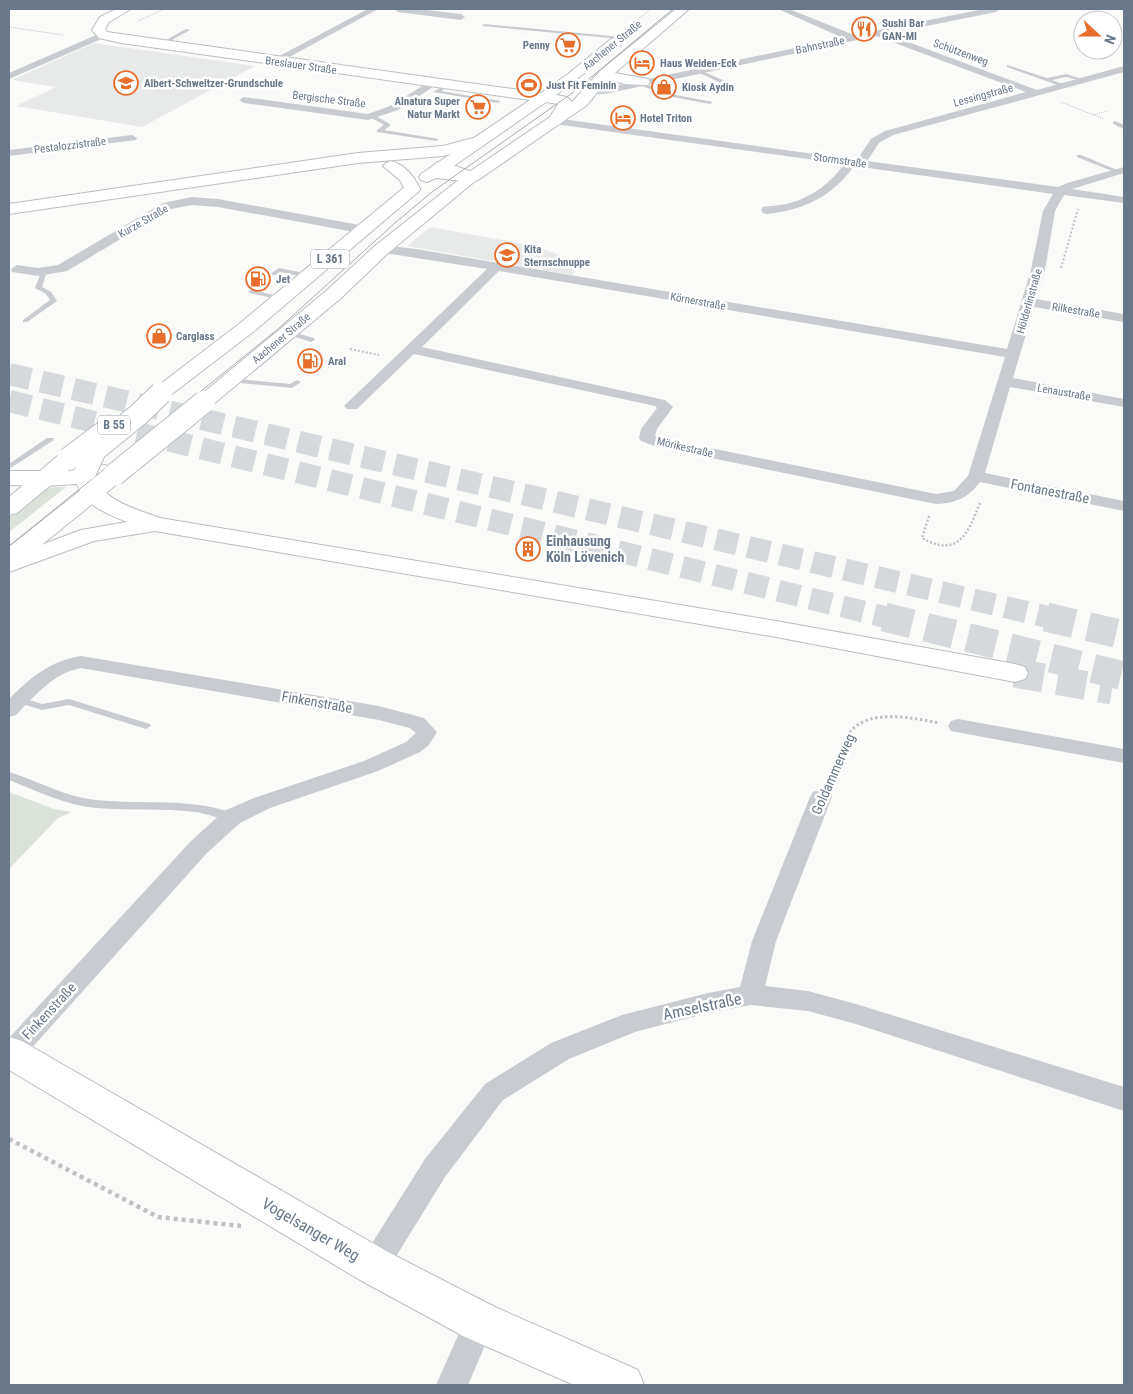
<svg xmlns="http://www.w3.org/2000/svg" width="1133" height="1394" viewBox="0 0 1133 1394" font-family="'Roboto Condensed',sans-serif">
  <rect width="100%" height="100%" fill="#fafaf8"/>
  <g fill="#e8e9e9">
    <polygon points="94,43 255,66 142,127 16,106 56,87 12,80"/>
    <polygon points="430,227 534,246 583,263 572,275 407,246"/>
  </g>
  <g fill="#dbe2d9">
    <polygon points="57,487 66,487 9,532 9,517 45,488"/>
    <polygon points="9,792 54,809 72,812 58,818 9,869"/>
  </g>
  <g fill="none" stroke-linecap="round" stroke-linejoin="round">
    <g stroke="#d6d9dc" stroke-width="22" stroke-dasharray="22 11" stroke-linecap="butt">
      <polyline points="9,374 1052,618"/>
      <polyline points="9,401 889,618"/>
    </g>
    <g stroke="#d6d9dc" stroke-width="29" stroke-dasharray="29 14" stroke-linecap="butt">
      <polyline points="884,617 1124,676"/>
      <polyline points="1046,617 1124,635"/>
      <polyline points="1015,673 1112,690"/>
    </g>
    <g stroke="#babec4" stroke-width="2">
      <g id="secondary">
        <path d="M116,9h15l-22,13 -4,7 2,3 434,61 27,-19 43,-35h10l1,3 -1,3 -65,50 11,2 5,5 28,-31 76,-62h13l-74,64 33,6 2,3 -2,3 -24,-1 -16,-5 -21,26 -109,75 -6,2 -36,-4 -9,4 -6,-2 -2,-3 2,-3 109,-74 -409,-57 -22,-5 -7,-8 8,-13zM546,102l12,2 -8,13 -81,55 -21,-2z"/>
        <polygon points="9,1037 22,1041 388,1252 495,1307 638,1370 644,1385 574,1385 465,1337 360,1280 9,1070"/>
      </g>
    </g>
    <g stroke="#bbbec3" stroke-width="2">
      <g id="primary">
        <polygon points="441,161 478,174 480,177 388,253 340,299 211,406 204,408 197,406 194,402 197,398 326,291 376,245 461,178 436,169 433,166 436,163"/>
        <polygon points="412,184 418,186 420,189 418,192 253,332 168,397 161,399 154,397 151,393 154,389 239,324 406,186"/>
        <polygon points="68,452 76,454 79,459 76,464 17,513 9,515 9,497 60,454"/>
        <polygon points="114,468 122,470 125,475 122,480 18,564 9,566 9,547 106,470"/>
      </g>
    </g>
    <g stroke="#babdc1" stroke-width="2">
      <g id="highway">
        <polygon points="477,137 482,139 485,142 482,145 443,156 358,163 9,214 9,204 358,153 443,146"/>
        <path d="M391,161c14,4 23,15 29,28l-2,3h-12l-6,-12 -17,-14 3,-3z"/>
        <path d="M86,463l9,4 9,-2 8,2 3,5 -3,5 -13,3c3,21 43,31 61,38l616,103 239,43 10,3 3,6 -3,6 -10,3 -239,-45 -621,-106 -61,10 -85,31v-15l72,-27 46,-8c-19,-8 -44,-17 -50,-38l-32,2 -36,-1v-14h59l7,-1 3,-5z"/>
      </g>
    </g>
    <g stroke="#bfc2c5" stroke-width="1" stroke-dasharray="1 1" stroke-linecap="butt">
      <polyline points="138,21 164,9"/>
      <polyline points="9,27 63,35"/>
      <polyline points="628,27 651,9"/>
      <polyline points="1061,102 1104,119"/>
      <polyline points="1093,115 1107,111"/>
    </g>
    <g stroke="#bfc2c5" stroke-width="2" stroke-dasharray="2 2" stroke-linecap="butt">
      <polyline points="1061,268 1078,209"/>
      <polyline points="350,349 379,355"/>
    </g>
    <path stroke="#bfc2c5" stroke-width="2.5" stroke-dasharray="2 2" stroke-linecap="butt" d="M929,516l-7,22c37,21 46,-6 58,-35"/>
    <path stroke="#bfc2c5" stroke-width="3" stroke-dasharray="2.5 2.5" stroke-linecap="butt" d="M829,778c7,-15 11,-33 21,-46 19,-24 63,-14 89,-9"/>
    <polyline stroke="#bfc2c5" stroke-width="4.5" stroke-dasharray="4 4" stroke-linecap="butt" points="9,1139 158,1217 241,1226"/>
    <g fill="#c8cbcf" fill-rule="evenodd">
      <polygon points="484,24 621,37 623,38 621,39 482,26"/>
      <polygon points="186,29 190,30 161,46 157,45"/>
      <polygon points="1007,65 1047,78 1066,74 1085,80 1083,81 1066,77 1052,80 1065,85 1063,87 1007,67"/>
      <polygon points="697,69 725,81 725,82 721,83 695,71"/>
      <polygon points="638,82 676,95 713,102 710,104 673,97 636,84"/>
      <polygon points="447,84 449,86 441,91 501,101 498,103 433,92"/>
      <polygon points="370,115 374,115 390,124 390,126 384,130 439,139 436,141 377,132 377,130 384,125 370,117"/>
      <polygon points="1115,121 1124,125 1124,129 1113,124 1113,122"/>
      <polygon points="1077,155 1081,155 1122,172 1117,173 1077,157"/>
      <polygon points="279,268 309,274 312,276 309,278 280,272 276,275 272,275 272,273"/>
      <polygon points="42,270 47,271 42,287 51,292 57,301 27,322 23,322 23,320 50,300 46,294 35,288"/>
      <polygon points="258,285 261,287 257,291 285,298 282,300 249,293 249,291"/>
      <polygon points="288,331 314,338 315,340 311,342 286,334 286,332"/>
      <polygon points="228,378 290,384 297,380 301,382 292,388 231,382 227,380"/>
      <polygon points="47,438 53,438 54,440 9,469 9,464"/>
      <polygon points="20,697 42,704 69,699 150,724 151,726 146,729 69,705 42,710 16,702 15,700 16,698"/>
      <path d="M9,772c30,9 56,25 87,28 49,5 93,-3 140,14l1,3 -1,3c-7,2 -31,-7 -41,-8 -33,-4 -66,-1 -99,-4 -31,-3 -59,-17 -87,-28z"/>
    </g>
    <g fill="#c8cbcf" fill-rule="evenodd">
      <polygon points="368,9 378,9 278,63 275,64 270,61"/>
      <polygon points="394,9 417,9 461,14 465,17 461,20 398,12"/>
      <path d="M778,9h11l65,26 130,-26h16l-4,3 -109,22 150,56 87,-24v6l-231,63 -14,8 -12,18 191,26 9,-4 57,-16v6l-52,16 52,8v6l-60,-8 -9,16 -10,59 -9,29 88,15v8l-90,-15 -21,71 111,21v8l-114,-20 -25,86 139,28v10l-144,-29c-12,16 -24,21 -44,22l-279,-57 -16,-6 -2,-3 2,-9 16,-21 -2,-2 -241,-52 -57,55h-10l-3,-3 143,-137 -109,-17 -2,-3 6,-4 34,4 591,100 24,-79 12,-59 10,-17 -199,-28c-21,30 -50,44 -87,48l-4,-1 -2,-3 2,-3c9,-2 18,-1 27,-4 22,-6 41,-20 54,-39l-289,-40 -5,-3 5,-3 302,42 14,-21 14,-8 141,-39 -150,-56 -266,57 -19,2 -5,-3 5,-3 19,-2 233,-49zM499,271l506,86 -37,119 -14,15 -18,3 -275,-56 -6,-2 2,-7 16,-22 -8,-7 -243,-53z"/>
      <polygon points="103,32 108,35 106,37 9,79 9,73"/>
      <polygon points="432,80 437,83 436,85 398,110 368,120 244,103 239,100 244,97 368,114 390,106"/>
      <polygon points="132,135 137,138 136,140 9,156 9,150"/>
      <polygon points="192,197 218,199 365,226 371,230 365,234 218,207 192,205 171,209 67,271 38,276 12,272 11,269 17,265 38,268 58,265 163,203"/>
      <path d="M81,656l298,50 45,12 13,14 -8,13 -9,7 -42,19 -108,37 -30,15 -33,30 -187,208 -11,2v-25l182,-197 33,-30 30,-13 110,-37 42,-19 10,-9 -6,-5 -31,-8 -298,-52c-28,5 -46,28 -65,47l-7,2v-18c22,-22 41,-38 72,-43z"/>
      <polygon points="958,719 1124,749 1124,763 951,731 948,726 951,721"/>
      <polygon points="821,789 829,792 832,797 776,941 765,986 808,991 856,1004 1124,1087 1124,1111 856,1024 808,1011 751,1005 708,1013 635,1032 569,1059 503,1100 445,1177 384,1276 374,1280 364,1276 359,1266 364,1256 425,1159 485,1084 551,1043 622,1015 708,993 740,987 752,941 810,797 813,792"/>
      <polygon points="480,1307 491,1311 495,1322 468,1385 436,1385 469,1311"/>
    </g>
    <use href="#secondary" fill="#fff" fill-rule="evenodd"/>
    <use href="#primary" fill="#fff" fill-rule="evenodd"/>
    <use href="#highway" fill="#fff" fill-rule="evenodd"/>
    <polyline stroke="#a8adb4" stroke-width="1" points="9,546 278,329 396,222 432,192 571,94 673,9"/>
    <g stroke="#bbbec3" stroke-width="24" stroke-linecap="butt">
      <g id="primary-bridge">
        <polyline points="68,459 112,426"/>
        <polyline points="114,475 204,402"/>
      </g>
    </g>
    <g stroke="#babdc1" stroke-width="24" stroke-linecap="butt">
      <polyline id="highway-bridge" points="86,470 95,450 138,415 161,393"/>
    </g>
    <use href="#primary-bridge" stroke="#fff" stroke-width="22"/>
    <use href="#highway-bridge" stroke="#fff" stroke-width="22"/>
  </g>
  <defs>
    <g id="restaurant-ring" transform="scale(1.25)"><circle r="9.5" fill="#fff" stroke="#e76d2b" stroke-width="1.5"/><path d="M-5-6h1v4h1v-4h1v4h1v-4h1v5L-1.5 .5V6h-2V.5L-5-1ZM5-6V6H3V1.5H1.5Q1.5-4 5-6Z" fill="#e76d2b"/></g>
    <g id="supermarket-ring" transform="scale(1.25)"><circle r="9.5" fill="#fff" stroke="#e76d2b" stroke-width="1.5"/><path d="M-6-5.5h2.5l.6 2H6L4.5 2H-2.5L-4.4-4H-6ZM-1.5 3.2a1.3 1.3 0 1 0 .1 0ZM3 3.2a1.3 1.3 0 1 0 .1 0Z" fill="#e76d2b"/></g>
    <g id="hotel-ring" transform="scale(1.25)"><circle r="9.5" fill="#fff" stroke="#e76d2b" stroke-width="1.5"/><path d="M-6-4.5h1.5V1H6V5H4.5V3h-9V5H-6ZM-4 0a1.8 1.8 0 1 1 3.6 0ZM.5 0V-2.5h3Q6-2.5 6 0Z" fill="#e76d2b"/></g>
    <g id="school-ring" transform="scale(1.25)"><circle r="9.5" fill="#fff" stroke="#e76d2b" stroke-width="1.5"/><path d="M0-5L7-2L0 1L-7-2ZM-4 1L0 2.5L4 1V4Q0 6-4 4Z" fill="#e76d2b"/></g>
    <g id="stadium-ring" transform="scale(1.25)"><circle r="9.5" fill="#fff" stroke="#e76d2b" stroke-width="1.5"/><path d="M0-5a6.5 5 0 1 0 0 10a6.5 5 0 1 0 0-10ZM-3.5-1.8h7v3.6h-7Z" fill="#e76d2b"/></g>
    <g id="shop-ring" transform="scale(1.25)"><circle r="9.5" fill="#fff" stroke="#e76d2b" stroke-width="1.5"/><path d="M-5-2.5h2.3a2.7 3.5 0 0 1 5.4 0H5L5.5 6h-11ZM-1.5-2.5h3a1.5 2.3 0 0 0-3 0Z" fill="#e76d2b"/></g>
    <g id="fuel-ring" transform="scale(1.25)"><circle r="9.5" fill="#fff" stroke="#e76d2b" stroke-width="1.5"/><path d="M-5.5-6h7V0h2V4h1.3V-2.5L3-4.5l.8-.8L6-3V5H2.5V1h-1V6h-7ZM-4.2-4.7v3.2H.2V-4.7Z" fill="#e76d2b"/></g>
    <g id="building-ring" transform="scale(1.25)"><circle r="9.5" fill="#fff" stroke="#e76d2b" stroke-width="1.5"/><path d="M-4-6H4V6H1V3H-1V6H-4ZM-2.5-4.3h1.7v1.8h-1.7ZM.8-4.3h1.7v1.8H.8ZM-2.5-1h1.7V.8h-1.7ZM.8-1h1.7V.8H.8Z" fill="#e76d2b"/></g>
  </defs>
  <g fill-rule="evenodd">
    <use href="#restaurant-ring" x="864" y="29"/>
    <use href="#supermarket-ring" x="568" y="45"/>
    <use href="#hotel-ring" x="642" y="63"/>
    <use href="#school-ring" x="126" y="83"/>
    <use href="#stadium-ring" x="529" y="85"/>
    <use href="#shop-ring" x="664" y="87"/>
    <use href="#supermarket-ring" x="478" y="107"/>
    <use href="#hotel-ring" x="623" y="118"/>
    <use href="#school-ring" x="507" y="255"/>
    <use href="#fuel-ring" x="258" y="279"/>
    <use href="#shop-ring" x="159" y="336"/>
    <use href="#fuel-ring" x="310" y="361"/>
    <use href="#building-ring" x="528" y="549"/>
  </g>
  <g text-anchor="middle" stroke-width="5" stroke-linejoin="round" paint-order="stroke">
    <g font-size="11" font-weight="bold" fill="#687789" stroke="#fff" text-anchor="start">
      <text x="882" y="27">Sushi Bar<tspan x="882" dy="13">GAN-MI</tspan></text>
      <text x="550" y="49" text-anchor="end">Penny</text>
      <text x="660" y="67">Haus Weiden-Eck</text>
      <text x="144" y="87">Albert-Schweitzer-Grundschule</text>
      <text x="546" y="89">Just Fit Feminin</text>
      <text x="682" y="91">Kiosk Aydin</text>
      <text x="460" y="105" text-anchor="end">Alnatura Super<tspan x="460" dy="13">Natur Markt</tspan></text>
      <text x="640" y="122">Hotel Triton</text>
      <text x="524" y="253">Kita<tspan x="524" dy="13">Sternschnuppe</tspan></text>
      <text x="276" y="283">Jet</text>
      <text x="176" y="340">Carglass</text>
      <text x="328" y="365">Aral</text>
    </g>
    <g font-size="11" fill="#687789" stroke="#fff">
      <text transform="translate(612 45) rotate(-39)" y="4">Aachener Straße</text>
      <text transform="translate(820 45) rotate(-12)" y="4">Bahnstraße</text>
      <text transform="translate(961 52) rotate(20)" y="4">Schützenweg</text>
      <text transform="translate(301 65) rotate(8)" y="4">Breslauer Straße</text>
      <text transform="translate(983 95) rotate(-15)" y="4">Lessingstraße</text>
      <text transform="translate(329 99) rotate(7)" y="4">Bergische Straße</text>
      <text transform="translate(70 145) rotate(-7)" y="4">Pestalozzistraße</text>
      <text transform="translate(840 160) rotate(8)" y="4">Stormstraße</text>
      <text transform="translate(143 221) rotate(-30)" y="4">Kurze Straße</text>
      <text transform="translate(698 301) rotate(10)" y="4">Körnerstraße</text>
      <text transform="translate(1029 301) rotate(-74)" y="4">Hölderlinstraße</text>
      <text transform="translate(1076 310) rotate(9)" y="4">Rilkestraße</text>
      <text transform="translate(281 338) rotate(-40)" y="4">Aachener Straße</text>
      <text transform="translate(1064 392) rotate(10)" y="4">Lenaustraße</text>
      <text transform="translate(685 447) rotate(13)" y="4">Mörikestraße</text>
    </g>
    <g fill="#fff" stroke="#95a0ac" stroke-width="1">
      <rect x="311" y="249.5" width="38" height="19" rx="4"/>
      <rect x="98" y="415.5" width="32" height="19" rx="4"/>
    </g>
    <g font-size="12" font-weight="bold" fill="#687789">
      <text x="330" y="263">L 361</text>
      <text x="114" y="429">B 55</text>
    </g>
    <g font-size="14" fill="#687789" stroke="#fff">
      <text transform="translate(1050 491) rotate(11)" y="5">Fontanestraße</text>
      <text transform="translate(317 702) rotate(10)" y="5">Finkenstraße</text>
      <text transform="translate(833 774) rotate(-66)" y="5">Goldammerweg</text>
      <text transform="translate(49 1011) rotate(-47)" y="5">Finkenstraße</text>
    </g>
    <g font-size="14" font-weight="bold" fill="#687789" stroke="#fff" text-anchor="start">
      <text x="546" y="546">Einhausung<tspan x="546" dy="16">Köln Lövenich</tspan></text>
    </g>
    <g font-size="16" fill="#687789" stroke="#fff">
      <text transform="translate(702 1006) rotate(-12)" y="6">Amselstraße</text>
      <text transform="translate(311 1229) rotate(30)" y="6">Vogelsanger Weg</text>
    </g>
  </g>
  <rect width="1133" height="1394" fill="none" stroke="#687789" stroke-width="20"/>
  <g transform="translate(1098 35) rotate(111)"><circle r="24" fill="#ffffff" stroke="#c3c9d0"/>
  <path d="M0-4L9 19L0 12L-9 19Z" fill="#e76d2b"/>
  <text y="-8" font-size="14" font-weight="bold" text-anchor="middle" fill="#687789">N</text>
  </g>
</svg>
